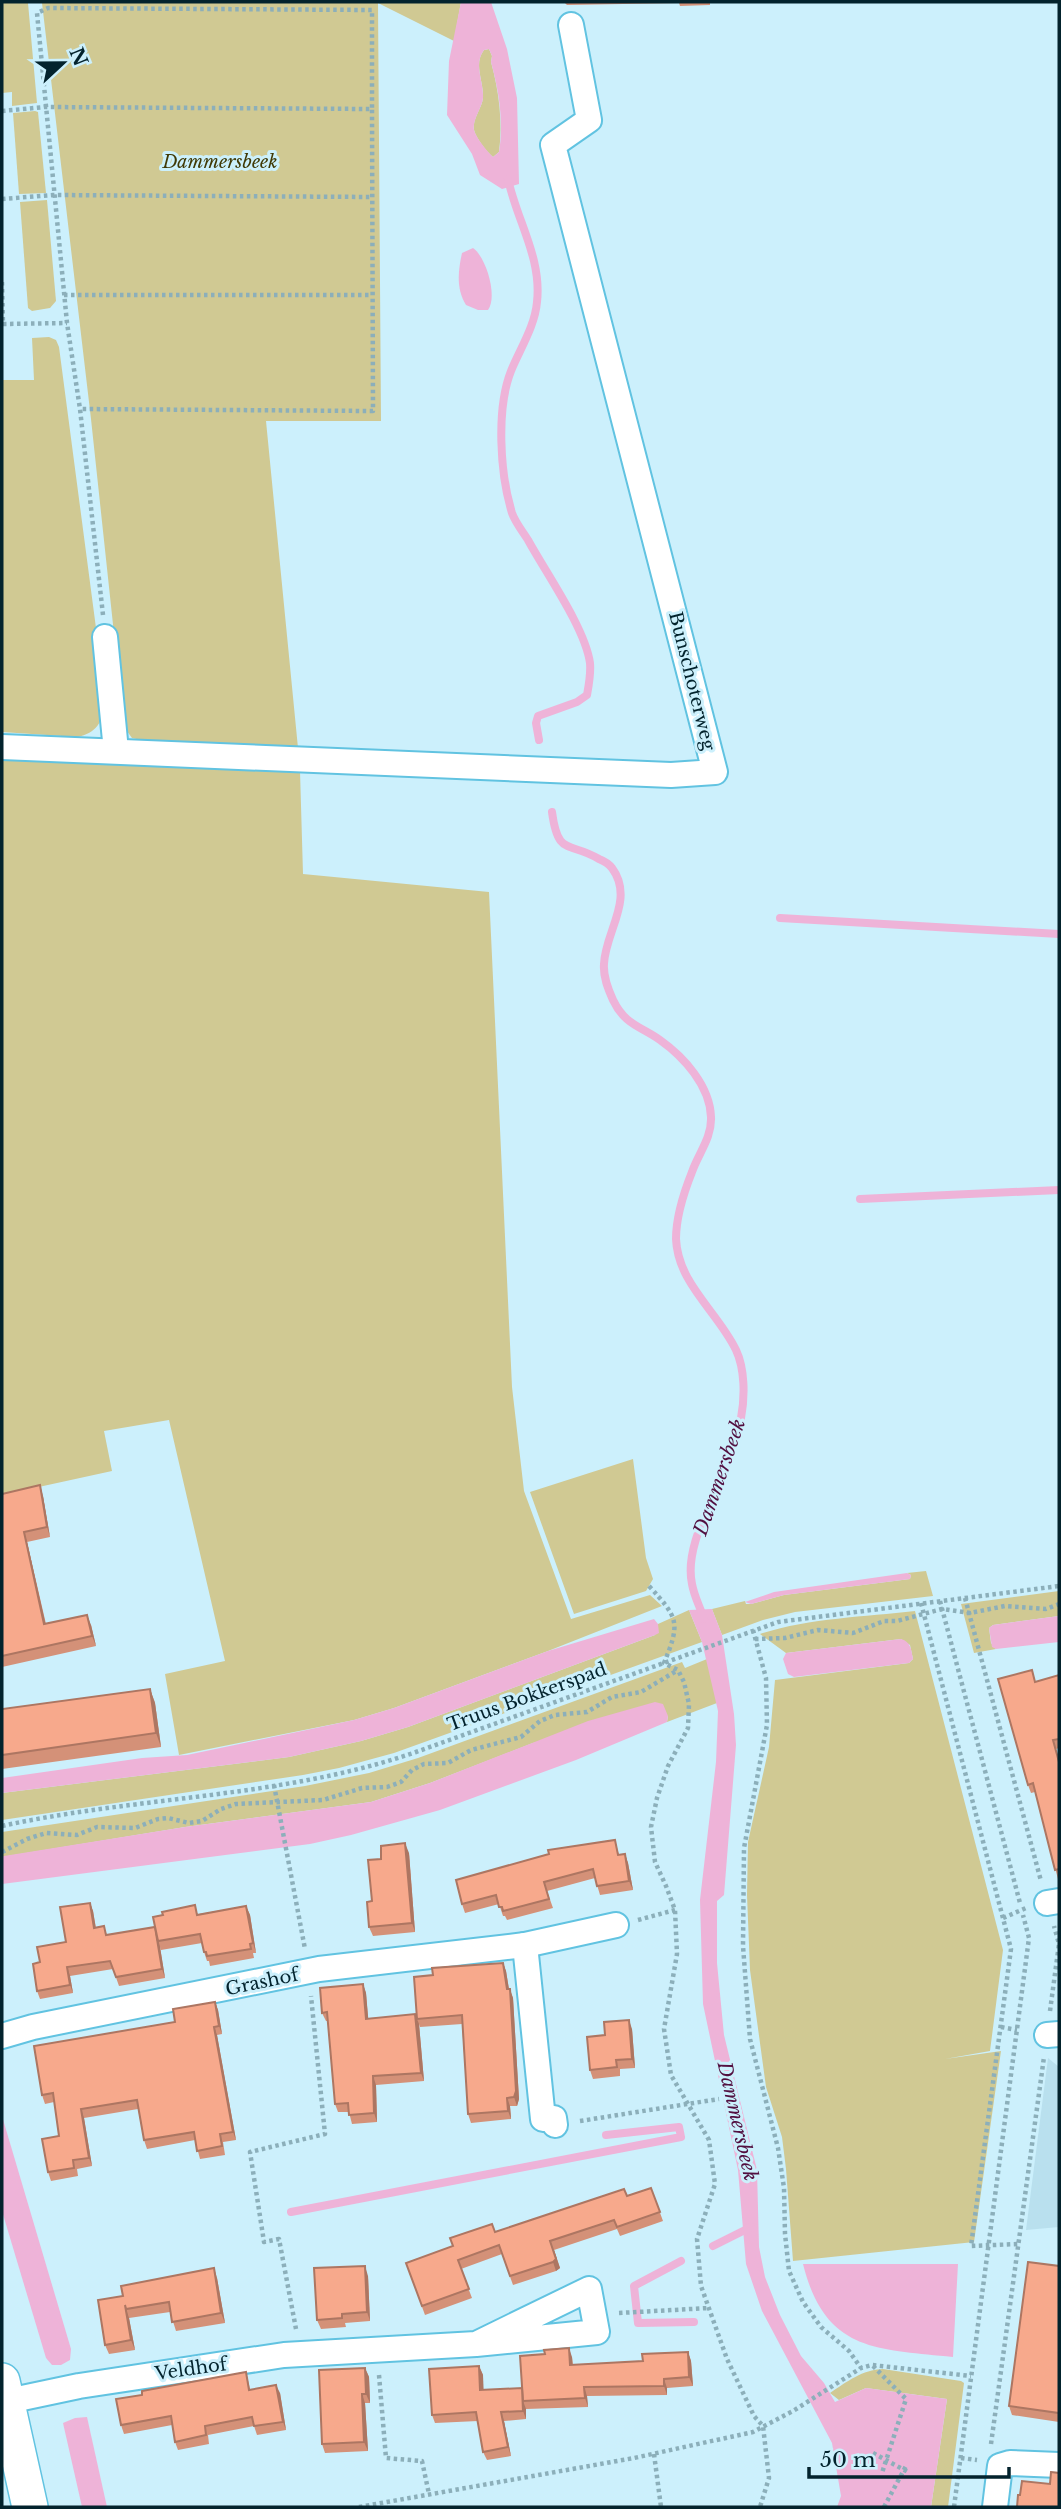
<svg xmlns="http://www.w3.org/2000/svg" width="1061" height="2509" viewBox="0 0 1061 2509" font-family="'Libre Baskerville',serif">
  <rect width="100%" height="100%" fill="#ccf0fc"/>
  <polygon fill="#b9e0ee" points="1048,2058 1059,2067 1059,2227 1026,2230"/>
  <g fill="#d0c993">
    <polygon points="2,2 461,2 454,41 378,3 381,421 266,421 298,748 146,741 132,738 124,727 91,419 42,3 28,3 37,103 12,106 12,92 2,93"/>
    <path d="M489,49l3,7 -1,6c8,29 12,61 8,90l-6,5c-7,-6 -17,-19 -19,-27 -2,-11 8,-22 9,-32 1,-17 -10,-34 1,-48z"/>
    <polygon points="35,111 38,112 46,193 19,194 13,113"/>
    <polygon points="47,200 56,301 50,308 32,311 28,308 20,202"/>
    <path d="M49,337l7,3 3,7 47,357c-4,18 -9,29 -29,33l-75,-5v-352h32l-2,-42z"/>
    <polygon points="2,758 300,771 303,874 489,892 512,1387 524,1491 571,1619 650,1595 662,1606 548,1651 394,1708 354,1720 179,1755 165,1674 225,1661 169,1420 104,1431 112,1471 2,1495"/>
    <polygon points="633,1459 646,1558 653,1579 646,1591 574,1614 530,1492"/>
    <polygon points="926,1571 933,1596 795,1612 763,1620 722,1635 712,1609 745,1601 746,1604 751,1604 784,1595 910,1579 911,1575 907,1573"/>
    <polygon points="1059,1591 1059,1616 993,1625 989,1628 991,1643 996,1649 974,1653 961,1604"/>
    <polygon points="689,1610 702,1642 394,1753 339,1768 303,1775 2,1820 2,1793 289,1757 361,1741 408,1727 655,1635 658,1624"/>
    <path d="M915,1611l88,339 -13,101 -45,8 56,-8 -27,191 -181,19 -7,-92 -4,-32 -16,-50 -16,-117 -3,-75 1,-53 21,-95 6,-67 134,-17 4,-4 -3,-14 -9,-6 -115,14 -26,-19c49,-16 104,-17 155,-23z"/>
    <polygon points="707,1659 717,1703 667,1722 668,1716 533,1743 430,1783 371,1802 185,1827 2,1857 2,1832 305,1786 369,1773 418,1758 682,1662 685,1668"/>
    <path d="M883,2369l78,12 3,2 -16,124h-17l16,-108 -81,-11 -27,12 -9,-7c18,-12 32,-23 53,-24z"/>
  </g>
  <g fill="#eeb3d8" fill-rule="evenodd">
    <path d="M461,2h30l16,47 10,49 2,86 -17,5 -22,-14 -8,-21 -25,-39 2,-54zM489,49l3,7 -1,6c8,29 13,61 8,90l-6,5c-6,-6 -17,-19 -19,-27 -2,-10 8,-22 9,-32 1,-16 -10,-34 1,-48z"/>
    <path d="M473,248c13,9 25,48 15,62h-10l-12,-5c-10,-16 -8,-34 -4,-52z"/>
    <polygon points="907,1573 911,1575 910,1579 784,1595 751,1604 745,1602 774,1592"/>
    <polygon points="712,1609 722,1635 734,1714 736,1745 724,1895 717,1901 717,1963 724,2035 757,2170 759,2247 765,2277 780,2315 801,2356 824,2383 835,2402 866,2388 947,2399 931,2507 837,2507 841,2496 832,2443 762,2311 746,2264 738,2170 703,2004 700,1900 716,1762 718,1711 702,1642 689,1610"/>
    <polygon points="1059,1616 1059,1642 996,1649 992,1647 989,1628 993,1625"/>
    <polygon points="654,1619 658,1624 659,1633 655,1635 408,1727 361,1741 289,1757 2,1793 2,1778 142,1758 187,1755 354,1720 394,1708 548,1651"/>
    <path d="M901,1639c10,3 10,10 12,20l-4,4 -115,14 -6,-3 -5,-15 3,-6z"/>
    <polygon points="655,1702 663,1704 668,1716 667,1722 576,1760 440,1810 351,1835 310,1844 2,1884 2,1857 4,1856 185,1827 371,1802 430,1783 588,1721"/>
    <polygon points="2,2116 71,2349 70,2360 61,2365 52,2365 46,2358 2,2211"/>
    <path d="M803,2264h155l-5,93c-77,-8 -128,-5 -150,-93z"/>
    <polygon points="87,2417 107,2507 82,2507 63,2423 75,2418"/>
  </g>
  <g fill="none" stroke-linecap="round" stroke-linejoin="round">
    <g stroke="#eeb3d8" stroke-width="8">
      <path d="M508,179c9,42 34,79 29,123 -2,24 -17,47 -26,69 -15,38 -11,103 1,142 3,9 11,19 16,27 18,33 57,88 62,123 1,11 -1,21 -3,32l-10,7 -39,14 -2,7 3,17"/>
      <path d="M552,812c6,45 17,29 47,47 5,2 10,5 13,9 23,31 -7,64 -8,96 -1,13 4,25 9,36 12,25 27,26 47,40 24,17 50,46 51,77 1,21 -13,37 -19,55 -8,20 -16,45 -16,67 2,45 42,73 60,111 9,19 9,47 5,68 -3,16 -10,34 -16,50 -12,35 -41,78 -33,116 2,12 8,23 12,35"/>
      <polyline points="780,918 1059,934"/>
      <polyline points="860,1199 1059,1190"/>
      <polyline points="291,2212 681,2137 679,2127 606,2135"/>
      <polyline points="713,2246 751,2227"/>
      <polyline points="681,2261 634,2286 638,2323 694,2322"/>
    </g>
    <g stroke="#61c3e1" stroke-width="28">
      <g id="street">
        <polyline points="105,637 116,751"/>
        <polyline points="2,747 671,775 715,772 553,145 589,120 571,25"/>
        <polyline points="1047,1903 1059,1901"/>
        <polyline points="525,1945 543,2119 554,2118 555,2125"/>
        <polyline points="1047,2035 1059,2034"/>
        <polyline points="2,2036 33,2027 319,1969 525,1945 616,1925"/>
        <polyline points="8,2401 79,2386 284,2355 476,2344 597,2332 589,2289 476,2344"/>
        <polyline points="995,2507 1000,2466 1010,2463 1059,2465"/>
      </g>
    </g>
    <g stroke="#61c3e1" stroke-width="38">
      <polyline id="secondary" points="2,2381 30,2507"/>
    </g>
    <g stroke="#8cafba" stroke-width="4.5" stroke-dasharray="3.5 3.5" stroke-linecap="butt">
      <polyline points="2,111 45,107 372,109 373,411 80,409"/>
      <polyline points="2,199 53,195 372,197"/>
      <polyline points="2,282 3,324 67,323"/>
      <polyline points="64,295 372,295"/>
      <polyline points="103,615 80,409 67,323 37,13 48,8 372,10 372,109"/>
      <path d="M649,1586c29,32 32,36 15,77l14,7 6,12 5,22 -1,24 -20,38 -11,32 -6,29 4,35 11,24 9,24 2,44 -13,75 7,46 38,65 6,44 -18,55 4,47 26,73 27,57 9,10 6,52 -9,29"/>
      <polyline points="965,1598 1041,1881"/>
      <polyline points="940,1601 1020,1903"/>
      <polyline points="921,1603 1011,1949 971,2246 1018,2244"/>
      <polyline points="753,1630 766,1678 767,1725 744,1848 743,1946 750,2039 778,2148 784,2188 785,2234 789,2271 803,2302 821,2327 849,2351 861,2368"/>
      <polyline points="755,1639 785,1638 818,1630 853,1633 884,1621 897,1621 942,1609 970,1613 1005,1606 1046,1609 1059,1604"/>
      <polyline points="274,1785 305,1949"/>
      <path d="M2,1826c137,-30 281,-28 414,-74l362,-130 281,-36"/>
      <polyline points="2,1852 27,1839 46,1833 77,1835 97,1827 135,1828 158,1819 168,1818 189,1823 202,1821 221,1809 236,1804 323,1800 362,1788 387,1787 401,1782 412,1770 424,1764 448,1763 471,1750 521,1737 540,1721 555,1715 587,1712 612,1697 641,1692 678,1670"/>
      <polyline points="1003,1918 1026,1908"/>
      <polyline points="638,1920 675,1910"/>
      <polyline points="1050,2011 1059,1944 1054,1926"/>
      <polyline points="1001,2027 1017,2030"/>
      <polyline points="580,2121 719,2099"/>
      <polyline points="619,2313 709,2308"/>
      <polyline points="296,2329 279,2239 264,2242 250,2152 325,2134 311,1996"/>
      <polyline points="873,2366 906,2399 882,2473"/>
      <polyline points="379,2375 386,2458 422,2461 429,2494"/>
      <polyline points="991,2444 1044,2057"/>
      <polyline points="873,2453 908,2472"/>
      <polyline points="654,2454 661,2507"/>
      <polyline points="961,2458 977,2460"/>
      <polyline points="359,2507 634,2458 753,2432 793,2411 861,2368 872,2365 971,2376"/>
      <polyline points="884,2507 906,2466"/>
      <polyline points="954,2507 1029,1938 1023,1915"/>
    </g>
    <use href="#street" stroke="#fff" stroke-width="24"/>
    <use href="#secondary" stroke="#fff" stroke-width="35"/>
  </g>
  <g fill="#d49178">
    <polygon points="564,2 710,2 710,5 680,6 679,3 567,5"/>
    <polygon points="2,1494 43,1496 50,1537 27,1542 46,1624 91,1625 96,1646 2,1667"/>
    <polygon points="1059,1675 1059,1748 1056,1749 1059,1759 1059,1878 1058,1879 1035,1792 1031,1793 1028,1785 1036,1682"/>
    <polygon points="150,1689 155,1703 161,1747 2,1769 2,1709"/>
    <polygon points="615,1840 619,1855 625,1854 628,1863 633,1890 600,1895 595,1878 547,1891 553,1908 507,1920 505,1916 503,1916 499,1904 465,1913 462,1904"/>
    <polygon points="409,1853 415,1932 373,1936 369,1927 372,1901 381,1859"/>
    <polygon points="90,1903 93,1911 96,1928 107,1935 155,1927 199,1914 246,1906 250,1915 256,1953 253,1953 254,1958 210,1966 209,1961 207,1961 204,1952 202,1943 161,1950 160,1947 165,1978 119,1986 113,1969 70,1976 73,1993 40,1999 37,1991 40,1962 66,1942"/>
    <polygon points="503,1963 506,1971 509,1989 513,1998 519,2099 517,2106 510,2106 511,2119 471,2123 468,2114 462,2024 420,2027 419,2024 424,2081 376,2085 377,2122 352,2124 349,2112 338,2112 335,2104 328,2021 326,2021 322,2013 363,1984 366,1993 368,2018 417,2017 433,1975"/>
    <polygon points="215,2002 218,2010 222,2034 217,2035 236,2140 223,2142 225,2155 200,2159 195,2140 147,2149 144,2140 138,2109 84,2118 92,2166 77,2169 78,2176 51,2181 48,2172 59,2136 54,2102 45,2104 42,2095 175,2022"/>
    <polygon points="632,2029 635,2068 620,2069 620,2076 593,2079 590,2070"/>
    <polygon points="651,2188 663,2221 620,2236 617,2229 554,2250 560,2268 556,2271 513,2285 502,2254 461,2269 472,2298 425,2315 406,2263 495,2232 627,2196"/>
    <polygon points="1059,2266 1059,2422 1012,2415 1009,2406"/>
    <polygon points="368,2276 370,2321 345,2323 346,2327 321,2329 317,2320"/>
    <polygon points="217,2278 225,2323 176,2331 170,2312 129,2318 135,2350 109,2354 105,2345 123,2296"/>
    <polygon points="688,2352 691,2361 693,2386 667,2388 667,2395 587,2396 588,2407 526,2409 526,2419 504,2421 511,2456 487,2460 483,2452 478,2421 435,2423 432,2415 479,2366 483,2375 483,2390 522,2388 572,2357 573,2365 643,2361"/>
    <polygon points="365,2368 369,2377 370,2403 365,2403 368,2451 325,2453 322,2444"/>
    <polygon points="246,2372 250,2389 280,2393 286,2430 257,2435 254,2426 208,2435 209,2444 178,2450 175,2442 172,2425 124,2434 121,2425 142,2395"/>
  </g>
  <g fill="#ad7662">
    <polygon points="40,1485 43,1496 50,1537 47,1527"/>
    <polygon points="24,1532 27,1542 48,1635 44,1624"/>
    <polygon points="87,1615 91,1625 96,1646 92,1636"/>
    <polygon points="150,1689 155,1703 161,1747 156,1733"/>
    <polygon points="405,1843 409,1853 415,1932 412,1923"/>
    <polygon points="625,1854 628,1863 633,1890 629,1881"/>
    <polygon points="90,1903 93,1911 97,1936 94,1928"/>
    <polygon points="246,1906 250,1915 256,1953 253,1943"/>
    <polygon points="155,1927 160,1947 165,1978 162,1969"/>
    <polygon points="503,1963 506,1971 510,1996 510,1989 513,1998 519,2099 517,2106 514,2097 507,1989"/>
    <polygon points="67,1967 70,1976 73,1993 70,1985"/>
    <polygon points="363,1984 366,1993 369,2027 366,2019"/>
    <polygon points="215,2002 218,2010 222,2034 219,2026"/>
    <polygon points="415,2014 419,2024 424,2081 421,2073"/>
    <polygon points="629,2020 632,2029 635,2068 632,2059"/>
    <polygon points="214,2027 217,2035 236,2140 233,2132"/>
    <polygon points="373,2076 376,2085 377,2122 374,2113"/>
    <polygon points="507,2098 510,2106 511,2119 508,2111"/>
    <polygon points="81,2109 84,2118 92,2166 89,2158"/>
    <polygon points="554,2250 560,2268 556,2271 553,2262"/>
    <polygon points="365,2266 368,2276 370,2321 367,2312"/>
    <polygon points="214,2268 217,2278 225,2323 221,2313"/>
    <polygon points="126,2309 129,2318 135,2350 131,2340"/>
    <polygon points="569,2348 572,2357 573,2374 570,2365"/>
    <polygon points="688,2352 691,2361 693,2386 689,2377"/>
    <polygon points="479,2366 483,2375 484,2399 480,2390"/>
    <polygon points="365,2368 369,2377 370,2403 366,2394"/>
    <polygon points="664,2379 667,2388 667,2395 664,2386"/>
    <polygon points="276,2385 280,2393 286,2430 283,2422"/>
    <polygon points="584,2387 587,2396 588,2407 585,2398"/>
    <polygon points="522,2388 523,2401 526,2409 526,2419 523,2411"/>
    <polygon points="362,2394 365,2403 368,2451 364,2442"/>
    <polygon points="501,2412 504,2421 511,2456 508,2447"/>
  </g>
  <g fill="#f7a98c" stroke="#ad7662" stroke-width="2">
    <polygon points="40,1485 47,1527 24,1532 44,1624 87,1615 92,1636 2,1656 2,1494"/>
    <polygon points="1032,1670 1035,1682 1059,1675 1059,1739 1053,1740 1059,1762 1059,1869 1055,1870 1033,1783 1028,1785 998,1679"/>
    <polygon points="150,1689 156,1733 2,1755 2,1709"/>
    <polygon points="615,1840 618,1855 625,1854 629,1881 597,1886 593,1869 544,1882 549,1899 503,1911 502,1907 499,1907 496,1895 462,1904 456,1880 549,1854 548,1850"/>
    <polygon points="405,1843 412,1923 369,1927 367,1902 372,1901 368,1860 381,1859 381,1846"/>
    <polygon points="90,1903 94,1928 104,1926 106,1935 155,1927 162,1969 116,1977 110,1961 67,1967 70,1985 37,1991 33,1964 40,1962 37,1947 66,1942 60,1907"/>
    <polygon points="195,1905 197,1915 246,1906 253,1943 250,1944 251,1949 207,1956 206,1952 204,1952 200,1934 158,1941 153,1917 163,1915 162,1912"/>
    <polygon points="503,1963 507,1989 510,1989 516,2091 514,2097 507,2098 508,2111 468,2114 462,2015 417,2019 414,1977 433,1975 432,1968"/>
    <polygon points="363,1984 366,2019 415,2014 421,2073 373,2076 374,2113 349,2115 348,2103 335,2104 327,2012 322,2013 320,1988"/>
    <polygon points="215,2002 219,2026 214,2027 233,2132 220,2134 222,2146 197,2151 194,2132 144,2140 137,2100 81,2109 89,2158 73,2160 74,2168 48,2172 42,2139 59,2136 53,2093 42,2095 34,2046 175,2022 173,2009"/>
    <polygon points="629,2020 632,2059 616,2060 617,2067 590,2070 587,2037 605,2035 604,2022"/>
    <polygon points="651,2188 660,2212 617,2227 614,2220 550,2241 556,2259 553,2262 510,2276 499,2245 458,2260 469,2289 422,2306 406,2263 453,2246 450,2238 492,2224 495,2232 624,2189 627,2196"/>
    <polygon points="1028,2262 1059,2266 1059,2413 1009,2406"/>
    <polygon points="365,2266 367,2312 342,2314 342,2318 317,2320 314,2268"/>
    <polygon points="214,2268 221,2313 172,2322 169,2302 126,2309 125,2305 131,2340 105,2345 98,2300 123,2296 121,2286"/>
    <polygon points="569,2348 570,2365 643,2361 642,2354 688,2352 689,2377 664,2379 664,2386 584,2387 585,2398 523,2401 520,2356 545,2354 544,2350"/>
    <polygon points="479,2366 480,2390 522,2388 523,2411 501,2412 508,2447 483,2452 476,2412 432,2415 429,2369"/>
    <polygon points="365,2368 366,2394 362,2394 364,2442 322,2444 319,2370"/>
    <polygon points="246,2372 249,2390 276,2385 283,2422 254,2426 252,2417 205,2426 206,2435 175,2442 171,2416 121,2425 116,2399 142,2395 142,2391"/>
    <polygon points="1051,2472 1059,2473 1059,2507 1017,2507 1018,2495 1020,2495 1022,2481 1050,2484"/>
  </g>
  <g text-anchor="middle" stroke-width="6" stroke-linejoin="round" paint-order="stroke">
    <g font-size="18" font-style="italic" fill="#403905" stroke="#ccf0fc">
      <text x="220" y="168">Dammersbeek</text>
    </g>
    <g font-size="18" fill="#03232d" stroke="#ccf0fc">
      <text transform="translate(692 681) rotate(76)" y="6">Bunschoterweg</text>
      <text transform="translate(527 1697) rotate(-20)" y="6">Truus Bokkerspad</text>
      <text transform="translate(262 1982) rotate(-12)" y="6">Grashof</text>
      <text transform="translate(191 2369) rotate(-8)" y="6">Veldhof</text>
    </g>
    <g font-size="19" font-style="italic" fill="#520f40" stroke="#ccf0fc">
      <text transform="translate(719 1477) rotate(-71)" y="7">Dammersbeek</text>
      <text transform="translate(738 2121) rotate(77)" y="7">Dammersbeek</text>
    </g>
  </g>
  <rect width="1061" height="2509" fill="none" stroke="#03232d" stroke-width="7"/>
  <g transform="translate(63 63) rotate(68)" stroke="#ccf0fc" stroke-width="5" paint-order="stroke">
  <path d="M0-5L12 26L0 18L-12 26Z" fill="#03232d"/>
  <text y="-10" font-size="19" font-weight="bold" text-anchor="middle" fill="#03232d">N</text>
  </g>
  <path d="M809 2467v10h200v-10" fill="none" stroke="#03232d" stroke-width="3.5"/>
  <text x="820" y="2467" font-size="21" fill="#03232d" stroke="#ccf0fc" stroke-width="5" paint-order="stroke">50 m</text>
</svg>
